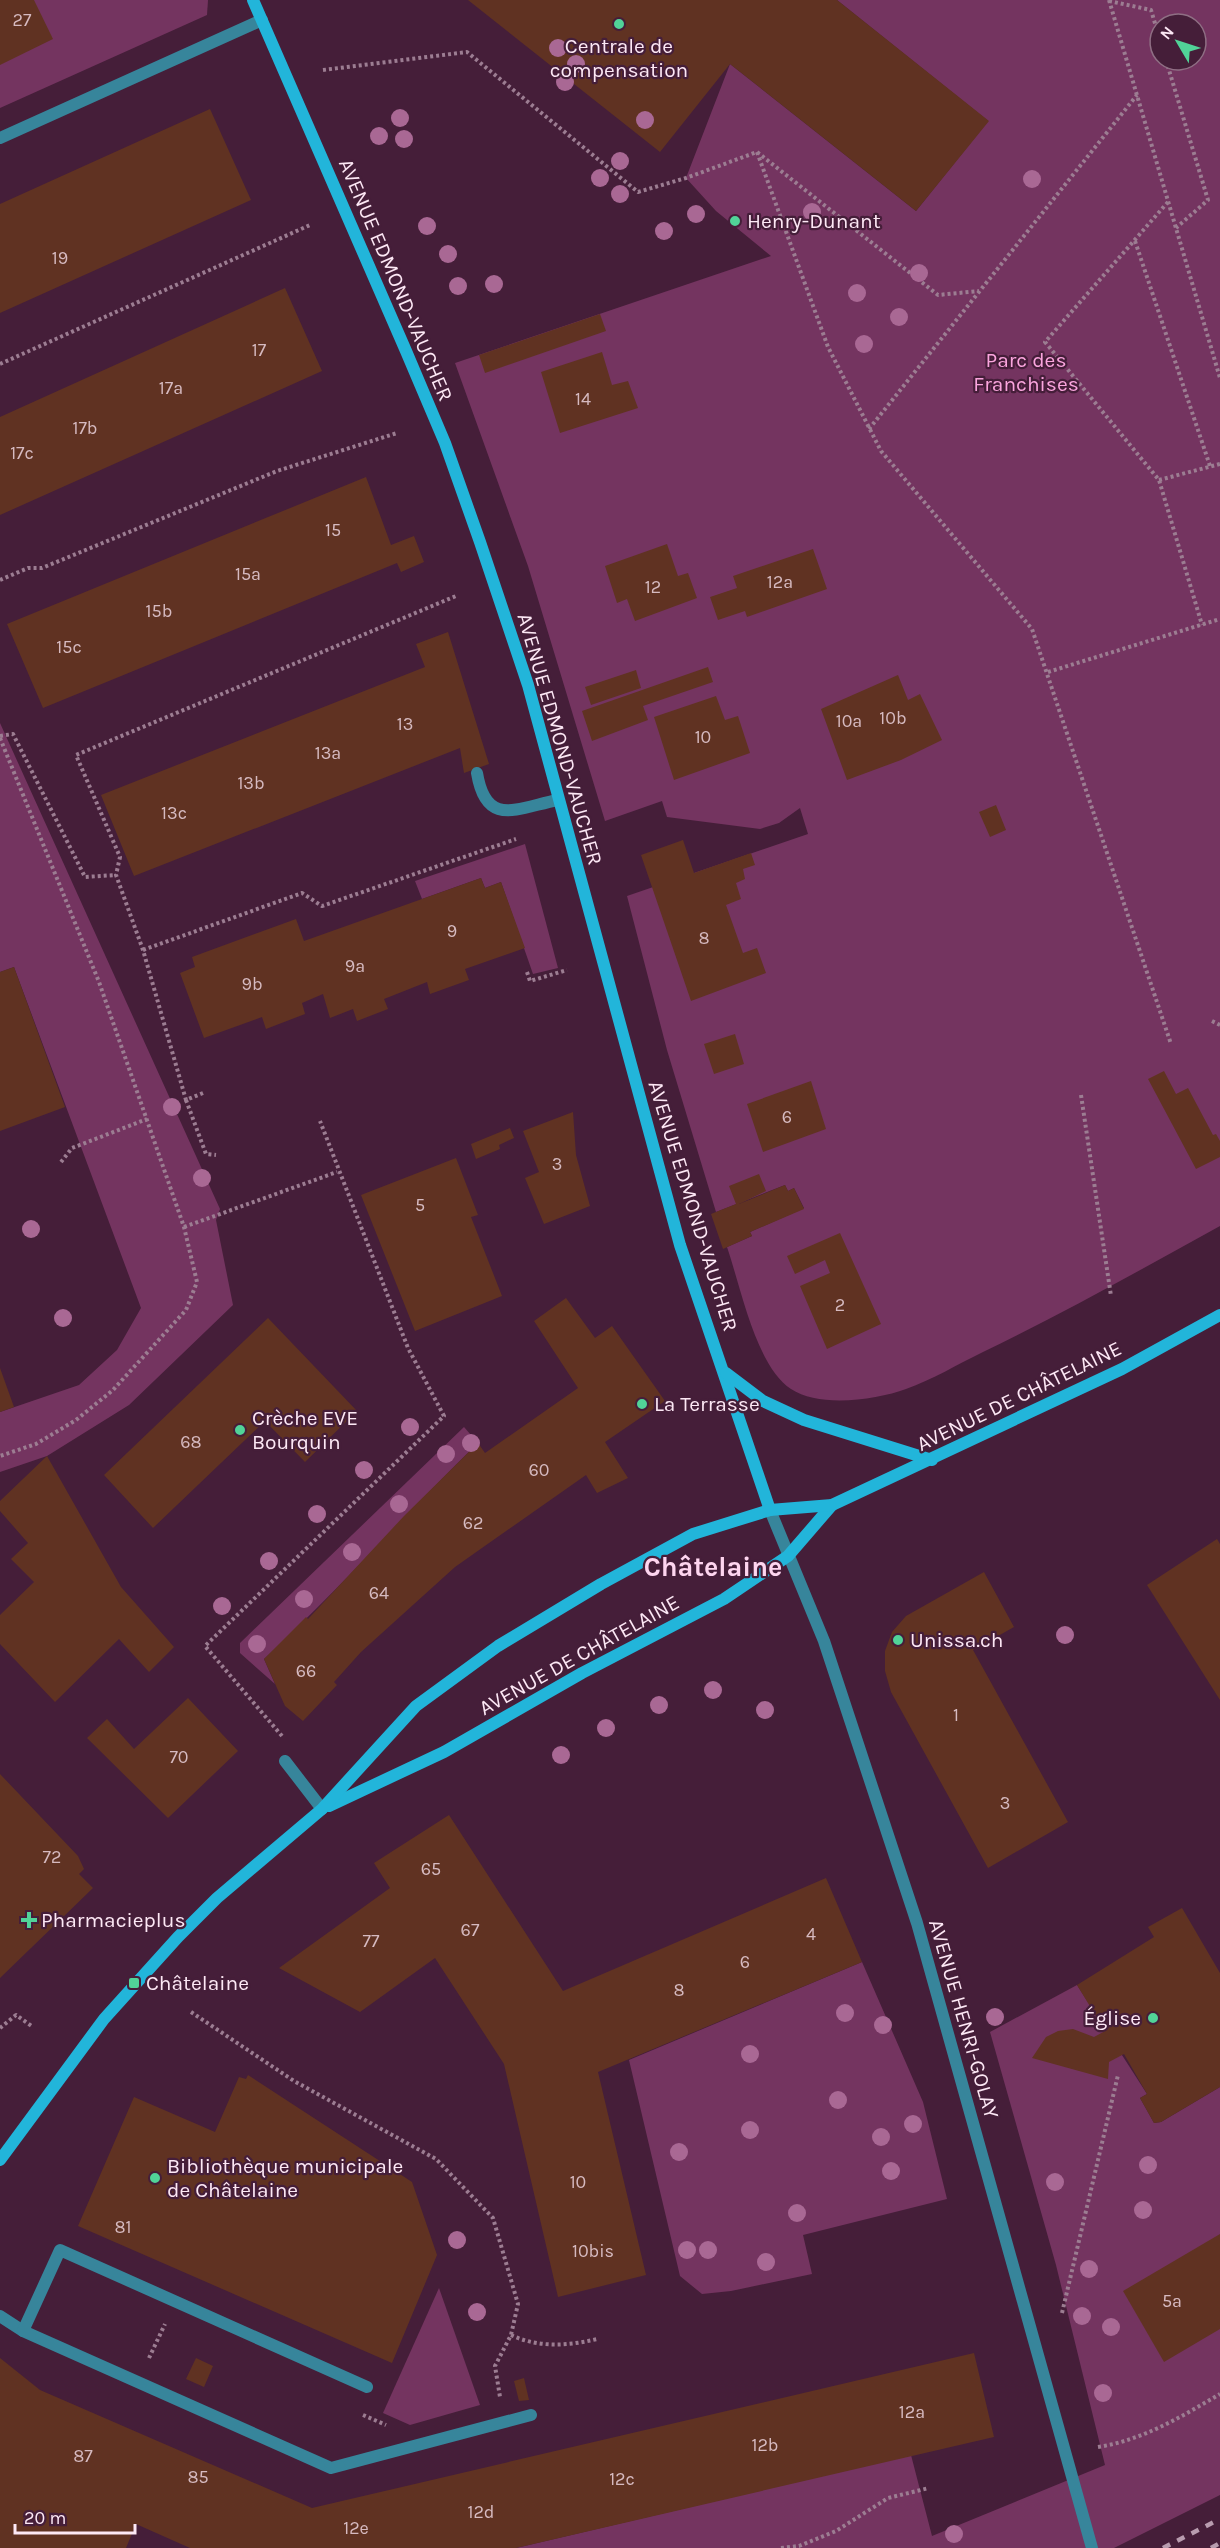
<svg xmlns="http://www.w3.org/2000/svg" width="1220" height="2548" viewBox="0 0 1220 2548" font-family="Karla,sans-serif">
  <rect width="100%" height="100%" fill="#451e39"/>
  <g fill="#743460" fill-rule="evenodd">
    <polygon points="0,0 208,0 207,15 0,108"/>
    <path d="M837,0h383v1226c-78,43 -156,87 -237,126 -25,12 -51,28 -77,37 -30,11 -87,19 -115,0 -35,-23 -50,-101 -64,-142l25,-11 -2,-4 54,-24 -10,-20 -6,3 -3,-6 -69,27 -49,-162 -40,-154 181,-62 -8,-26 -21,15 -19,6 -93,-12 -5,-16 -57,20 -77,-255 -73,-203 316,-107 -55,-45 -30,-33 44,-114 186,147 72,-90zM1160,24h36v36h-36z"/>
    <polygon points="0,723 220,1209 216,1220 233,1305 129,1405 47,1456 0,1472 0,1412 79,1385 117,1350 141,1308 14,967 0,972"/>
    <polygon points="525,844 558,968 533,974 501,882 485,888 481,878 422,899 415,881"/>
    <path d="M464,1427l14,16c-73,71 -138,146 -214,216l11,25 -35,-31v-10z"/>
    <polygon points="862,1962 923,2102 947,2199 803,2235 812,2274 731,2291 702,2294 680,2276 629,2060"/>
    <polygon points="1077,1985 1147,2094 1140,2098 1154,2123 1161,2122 1220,2087 1220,2495 1114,2548 516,2548 911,2455 932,2536 1105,2465 1056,2265 990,2032"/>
    <polygon points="439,2288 480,2405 410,2425 383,2413"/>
  </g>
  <g fill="#603222">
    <polygon points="0,0 34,0 53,39 0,65"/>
    <polygon points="468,0 837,0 989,121 916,211 730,64 660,152"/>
    <polygon points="210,109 251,200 0,313 0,204"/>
    <polygon points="285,288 322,371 0,515 0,417"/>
    <polygon points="600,314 606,331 485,373 479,355"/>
    <polygon points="602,352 612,385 628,381 638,408 560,433 541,372"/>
    <polygon points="366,477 391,545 414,536 424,562 401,572 397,563 43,708 7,624"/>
    <polygon points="667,544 678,576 688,573 697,598 635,621 627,599 617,603 605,566"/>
    <polygon points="813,549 827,589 747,617 745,611 718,620 710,597 737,588 733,576"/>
    <polygon points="448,632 489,764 464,773 460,748 134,876 101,795 425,667 416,644"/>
    <polygon points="708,667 713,682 643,706 648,720 592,741 582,711"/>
    <polygon points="636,670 641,688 591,705 585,687"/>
    <polygon points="898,675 908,700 920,694 942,740 901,760 847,780 821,709"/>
    <polygon points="716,696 725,720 738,716 750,753 674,780 654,717"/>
    <polygon points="996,805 1006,830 990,837 979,812"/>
    <polygon points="683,840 694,873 751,853 755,865 743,869 745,879 736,883 741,899 726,905 743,953 757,948 766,973 691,1001 641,855"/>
    <polygon points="481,878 485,888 501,882 525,948 465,969 469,980 430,994 427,982 384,999 388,1009 357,1021 353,1009 330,1018 323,994 302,1003 305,1014 266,1029 262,1017 204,1038 180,973 195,967 192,957 296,919 304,941"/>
    <polygon points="14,967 65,1107 0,1131 0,972"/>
    <polygon points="735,1034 744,1064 714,1074 704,1044"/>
    <polygon points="1164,1071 1176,1094 1188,1088 1213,1135 1216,1134 1220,1141 1220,1157 1196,1169 1148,1079"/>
    <polygon points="811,1081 826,1129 763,1152 747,1104"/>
    <polygon points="573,1112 576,1155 590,1206 544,1224 525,1178 539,1172 523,1131"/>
    <polygon points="510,1128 514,1138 499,1145 500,1149 476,1159 471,1144"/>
    <polygon points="456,1158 478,1215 471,1217 502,1296 415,1331 361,1195"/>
    <polygon points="759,1174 766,1191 739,1204 785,1185 788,1191 794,1188 804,1209 750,1232 752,1236 723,1249 711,1214 736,1204 729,1186"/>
    <polygon points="840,1233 881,1324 827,1349 800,1286 830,1273 825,1260 795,1274 787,1256"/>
    <polygon points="566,1298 595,1338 612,1326 665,1401 605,1442 628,1478 597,1493 586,1475 455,1567 361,1652 334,1682 337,1685 303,1721 285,1706 264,1659 306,1617 308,1619 404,1516 478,1443 485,1453 578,1388 534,1321"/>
    <polygon points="268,1318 357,1411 305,1462 265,1421 153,1528 104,1475"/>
    <polygon points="0,1368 14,1407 0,1412"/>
    <polygon points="47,1456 121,1587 174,1647 149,1672 119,1639 55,1702 0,1644 0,1615 34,1582 11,1559 28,1543 0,1511 0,1501"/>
    <polygon points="1217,1539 1220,1544 1220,1700 1147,1585"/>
    <polygon points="984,1572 1014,1627 973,1650 1068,1822 988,1868 891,1692 885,1671 885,1651 892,1632 906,1616"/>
    <polygon points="188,1698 238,1751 168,1818 87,1738 107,1719 134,1749"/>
    <polygon points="0,1774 78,1856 84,1869 79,1874 93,1888 0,1978"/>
    <polygon points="449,1815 563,1991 826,1878 862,1962 598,2072 646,2275 558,2297 504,2064 435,1958 360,2012 279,1968 390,1888 374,1863"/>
    <polygon points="1182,1908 1220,1973 1220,2087 1161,2122 1154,2123 1140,2098 1147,2094 1124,2054 1109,2062 1108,2079 1032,2058 1046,2037 1058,2031 1073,2029 1094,2037 1105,2031 1077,1985 1154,1937 1148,1927"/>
    <polygon points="248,2075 412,2182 437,2255 392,2363 78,2226 134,2097 215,2132 239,2077 246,2079"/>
    <polygon points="1220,2234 1220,2329 1164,2362 1123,2291"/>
    <polygon points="974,2353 994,2437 516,2548 190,2548 136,2524 126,2548 0,2548 0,2358 40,2390 312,2508"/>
    <polygon points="196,2358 213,2366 204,2387 186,2379"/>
    <polygon points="524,2378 529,2400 519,2401 514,2381"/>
  </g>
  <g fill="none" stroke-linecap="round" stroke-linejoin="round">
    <g stroke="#9c7d92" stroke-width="4" stroke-dasharray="3 3" stroke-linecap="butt">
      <polyline points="1109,0 1220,378"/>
      <polyline points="1109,1 1151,10 1160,40"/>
      <polyline points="1166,60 1208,200 1176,228"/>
      <polyline points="323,70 467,52 638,192 686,178 757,152 938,295 979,291"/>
      <polyline points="757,152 828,347 881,451 1032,629 1171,1044"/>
      <polyline points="1168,202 1045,342 1159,480 1202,625"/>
      <polyline points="1135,241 1210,466"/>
      <polyline points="0,364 310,225"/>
      <polyline points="869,429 1137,95"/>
      <polyline points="1159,480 1220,464"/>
      <polyline points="0,580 28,568 42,568 277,471 397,433"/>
      <polyline points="1048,672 1220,619"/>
      <polyline points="0,736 13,734 85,877 116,875"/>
      <polyline points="0,738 99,982 184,1227 197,1282 186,1310 113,1390 76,1420 36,1444 0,1456"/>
      <polyline points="143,950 302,893 322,906 516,839"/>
      <polyline points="527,972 530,981 567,970"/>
      <polyline points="1212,1021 1220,1025"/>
      <polyline points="203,1093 186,1100 143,950 116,875 120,857 76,755 456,596"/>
      <polyline points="1081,1095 1111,1296"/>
      <polyline points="186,1100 206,1154 216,1155"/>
      <polyline points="61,1162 72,1148 147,1119"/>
      <polyline points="184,1227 337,1172"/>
      <polyline points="282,1736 205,1646 444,1416 408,1348 320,1121"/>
      <polyline points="191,2012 294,2081 436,2159 493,2218 518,2304 511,2335 495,2366 500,2397"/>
      <polyline points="0,2028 16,2015 33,2027"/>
      <polyline points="1062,2313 1118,2075"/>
      <path d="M511,2335c27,13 57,11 86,4"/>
      <polyline points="149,2358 165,2324"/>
      <polyline points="363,2415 386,2425"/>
      <path d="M1098,2447c45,-7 83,-30 122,-53"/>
      <polyline points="781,2548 799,2546 836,2531 888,2498 929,2488"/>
    </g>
    <g stroke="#37859b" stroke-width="12">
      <path d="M477,773c9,55 40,35 81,27"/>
      <polyline points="285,1761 322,1809"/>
      <polyline points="0,2316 23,2331"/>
    </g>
    <g stroke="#37859b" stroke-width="12">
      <polyline points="0,138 262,20"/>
      <polyline points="770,1510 824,1641 917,1923 1092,2548"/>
      <polyline points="367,2387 60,2250 23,2331 331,2468 531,2415"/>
    </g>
    <g stroke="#22b5da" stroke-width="12">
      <polyline points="253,0 406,351 445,443 480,542 528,685 680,1245 770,1510"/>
      <polyline points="726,1373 763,1401 804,1420 932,1460"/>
      <polyline points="329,1806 444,1752 582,1673 724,1599 788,1556 832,1505"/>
      <polyline points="0,2160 104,2019 178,1937 217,1898 322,1809 416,1706 498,1646 601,1584 693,1534 770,1510 832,1505 1122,1369 1220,1315"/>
    </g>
    <g stroke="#b89caf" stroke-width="4.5" stroke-dasharray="8 8" stroke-linecap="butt">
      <polyline points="1163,2548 1220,2519"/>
      <polyline points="1211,2548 1220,2543"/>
    </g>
  </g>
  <g fill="#a96894">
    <circle cx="558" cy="48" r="9"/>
    <circle cx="576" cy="64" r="9"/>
    <circle cx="565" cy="82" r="9"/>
    <circle cx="400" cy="118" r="9"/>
    <circle cx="645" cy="120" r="9"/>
    <circle cx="379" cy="136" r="9"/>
    <circle cx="404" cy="139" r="9"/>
    <circle cx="620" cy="161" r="9"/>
    <circle cx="600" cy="178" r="9"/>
    <circle cx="1032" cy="179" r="9"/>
    <circle cx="620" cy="194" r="9"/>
    <circle cx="812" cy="212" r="9"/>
    <circle cx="696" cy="214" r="9"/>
    <circle cx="427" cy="226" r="9"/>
    <circle cx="664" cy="231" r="9"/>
    <circle cx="448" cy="254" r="9"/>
    <circle cx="919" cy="273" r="9"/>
    <circle cx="494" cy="284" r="9"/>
    <circle cx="458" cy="286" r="9"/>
    <circle cx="857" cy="293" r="9"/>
    <circle cx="899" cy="317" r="9"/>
    <circle cx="864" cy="344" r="9"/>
    <circle cx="172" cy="1107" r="9"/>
    <circle cx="202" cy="1178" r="9"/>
    <circle cx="31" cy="1229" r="9"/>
    <circle cx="63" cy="1318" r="9"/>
    <circle cx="410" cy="1427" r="9"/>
    <circle cx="471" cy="1443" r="9"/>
    <circle cx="446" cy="1454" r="9"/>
    <circle cx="364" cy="1470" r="9"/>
    <circle cx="399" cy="1504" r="9"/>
    <circle cx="317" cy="1514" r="9"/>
    <circle cx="352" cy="1552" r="9"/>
    <circle cx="269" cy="1561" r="9"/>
    <circle cx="304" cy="1599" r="9"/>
    <circle cx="222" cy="1606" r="9"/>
    <circle cx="1065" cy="1635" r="9"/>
    <circle cx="257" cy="1644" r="9"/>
    <circle cx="713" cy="1690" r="9"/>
    <circle cx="659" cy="1705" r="9"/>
    <circle cx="765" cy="1710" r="9"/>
    <circle cx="606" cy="1728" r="9"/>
    <circle cx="561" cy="1755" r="9"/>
    <circle cx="845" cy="2013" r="9"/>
    <circle cx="995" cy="2017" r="9"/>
    <circle cx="883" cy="2025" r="9"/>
    <circle cx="750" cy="2054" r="9"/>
    <circle cx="838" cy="2100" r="9"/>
    <circle cx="913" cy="2124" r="9"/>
    <circle cx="750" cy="2130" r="9"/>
    <circle cx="881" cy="2137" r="9"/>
    <circle cx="679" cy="2152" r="9"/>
    <circle cx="1148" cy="2165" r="9"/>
    <circle cx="891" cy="2171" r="9"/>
    <circle cx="1055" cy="2182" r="9"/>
    <circle cx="1143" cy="2210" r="9"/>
    <circle cx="797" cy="2213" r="9"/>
    <circle cx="457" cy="2240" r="9"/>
    <circle cx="687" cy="2250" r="9"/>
    <circle cx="708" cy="2250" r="9"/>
    <circle cx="766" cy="2262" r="9"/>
    <circle cx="1089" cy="2269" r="9"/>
    <circle cx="477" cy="2312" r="9"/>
    <circle cx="1082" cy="2316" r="9"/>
    <circle cx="1111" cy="2327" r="9"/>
    <circle cx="1103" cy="2393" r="9"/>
    <circle cx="954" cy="2534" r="9"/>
  </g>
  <g fill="#51d398" stroke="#451e39" stroke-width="2">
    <circle cx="619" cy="24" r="6"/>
    <circle cx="735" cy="221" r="6"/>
    <circle cx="642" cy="1404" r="6"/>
    <circle cx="240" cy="1430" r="6"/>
    <circle cx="898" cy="1640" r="6"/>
    <path d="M26 1911h6v6h6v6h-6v6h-6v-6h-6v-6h6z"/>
    <rect x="128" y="1977" width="12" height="12" rx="3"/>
    <circle cx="1153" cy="2018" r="6"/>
    <circle cx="155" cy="2178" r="6"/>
  </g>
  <g text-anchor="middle" stroke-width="4.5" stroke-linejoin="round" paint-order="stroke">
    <g font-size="18" fill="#d6bac0">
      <text x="22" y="26">27</text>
      <text x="60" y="264">19</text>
      <text x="259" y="356">17</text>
      <text x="171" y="394">17a</text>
      <text x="583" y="405">14</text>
      <text x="85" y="434">17b</text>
      <text x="22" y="459">17c</text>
      <text x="333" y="536">15</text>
      <text x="248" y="580">15a</text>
      <text x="780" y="588">12a</text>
      <text x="653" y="593">12</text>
      <text x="159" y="617">15b</text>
      <text x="69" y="653">15c</text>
      <text x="893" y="724">10b</text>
      <text x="849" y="727">10a</text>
      <text x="405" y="730">13</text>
      <text x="703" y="743">10</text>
      <text x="328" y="759">13a</text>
      <text x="251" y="789">13b</text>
      <text x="174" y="819">13c</text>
      <text x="452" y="937">9</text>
      <text x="704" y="944">8</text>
      <text x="355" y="972">9a</text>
      <text x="252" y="990">9b</text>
      <text x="787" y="1123">6</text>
      <text x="557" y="1170">3</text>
      <text x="420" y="1211">5</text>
      <text x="840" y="1311">2</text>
      <text x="191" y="1448">68</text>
      <text x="539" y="1476">60</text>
      <text x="473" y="1529">62</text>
      <text x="379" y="1599">64</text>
      <text x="306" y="1677">66</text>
      <text x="956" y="1721">1</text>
      <text x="179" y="1763">70</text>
      <text x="1005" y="1809">3</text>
      <text x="52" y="1863">72</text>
      <text x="431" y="1875">65</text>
      <text x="470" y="1936">67</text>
      <text x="811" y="1940">4</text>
      <text x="371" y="1947">77</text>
      <text x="745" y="1968">6</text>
      <text x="679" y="1996">8</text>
      <text x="578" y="2188">10</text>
      <text x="123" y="2233">81</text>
      <text x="593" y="2257">10bis</text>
      <text x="1172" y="2307">5a</text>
      <text x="912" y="2418">12a</text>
      <text x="765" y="2451">12b</text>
      <text x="83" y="2462">87</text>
      <text x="198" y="2483">85</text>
      <text x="622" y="2485">12c</text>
      <text x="481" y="2518">12d</text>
      <text x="356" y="2534">12e</text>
    </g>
    <g font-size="21" fill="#fde8f5" stroke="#451e39" text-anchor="start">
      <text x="619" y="53" text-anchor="middle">Centrale de<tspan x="619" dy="24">compensation</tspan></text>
      <text x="747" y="228">Henry-Dunant</text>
      <text x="654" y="1411">La Terrasse</text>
      <text x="252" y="1425">Crèche EVE<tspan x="252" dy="24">Bourquin</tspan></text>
      <text x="910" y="1647">Unissa.ch</text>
      <text x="41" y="1927">Pharmacieplus</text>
      <text x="146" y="1990">Châtelaine</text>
      <text x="1141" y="2025" text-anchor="end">Église</text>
      <text x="167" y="2173">Bibliothèque municipale<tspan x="167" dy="24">de Châtelaine</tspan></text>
    </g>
    <g font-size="21" fill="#fde8f5" stroke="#451e39">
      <text transform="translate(396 280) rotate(67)" y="7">AVENUE EDMOND-VAUCHER</text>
      <text transform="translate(560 739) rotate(74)" y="7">AVENUE EDMOND-VAUCHER</text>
      <text transform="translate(693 1206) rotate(73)" y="7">AVENUE EDMOND-VAUCHER</text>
      <text transform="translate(1019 1396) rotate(-26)" y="7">AVENUE DE CHÂTELAINE</text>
      <text transform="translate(579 1655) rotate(-29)" y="7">AVENUE DE CHÂTELAINE</text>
      <text transform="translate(964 2019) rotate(74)" y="7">AVENUE HENRI-GOLAY</text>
    </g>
    <g font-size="21" fill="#fba5de" stroke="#451e39">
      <text x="1026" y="367">Parc des<tspan x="1026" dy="24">Franchises</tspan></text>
    </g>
    <g font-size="27" font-weight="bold" fill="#fed5ef" stroke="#451e39">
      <text x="713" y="1576">Châtelaine</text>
    </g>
  </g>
  <g transform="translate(1178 42) rotate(309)"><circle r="28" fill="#451e39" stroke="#8f6f84" stroke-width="1.5"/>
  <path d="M0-4.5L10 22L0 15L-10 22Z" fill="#51d398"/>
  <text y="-9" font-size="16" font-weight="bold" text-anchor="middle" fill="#fde8f5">N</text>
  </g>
  <path d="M15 2524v9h120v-9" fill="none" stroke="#fde8f5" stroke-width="3"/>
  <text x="24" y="2524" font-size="18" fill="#fde8f5" stroke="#451e39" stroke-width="4.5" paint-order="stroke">20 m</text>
</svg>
